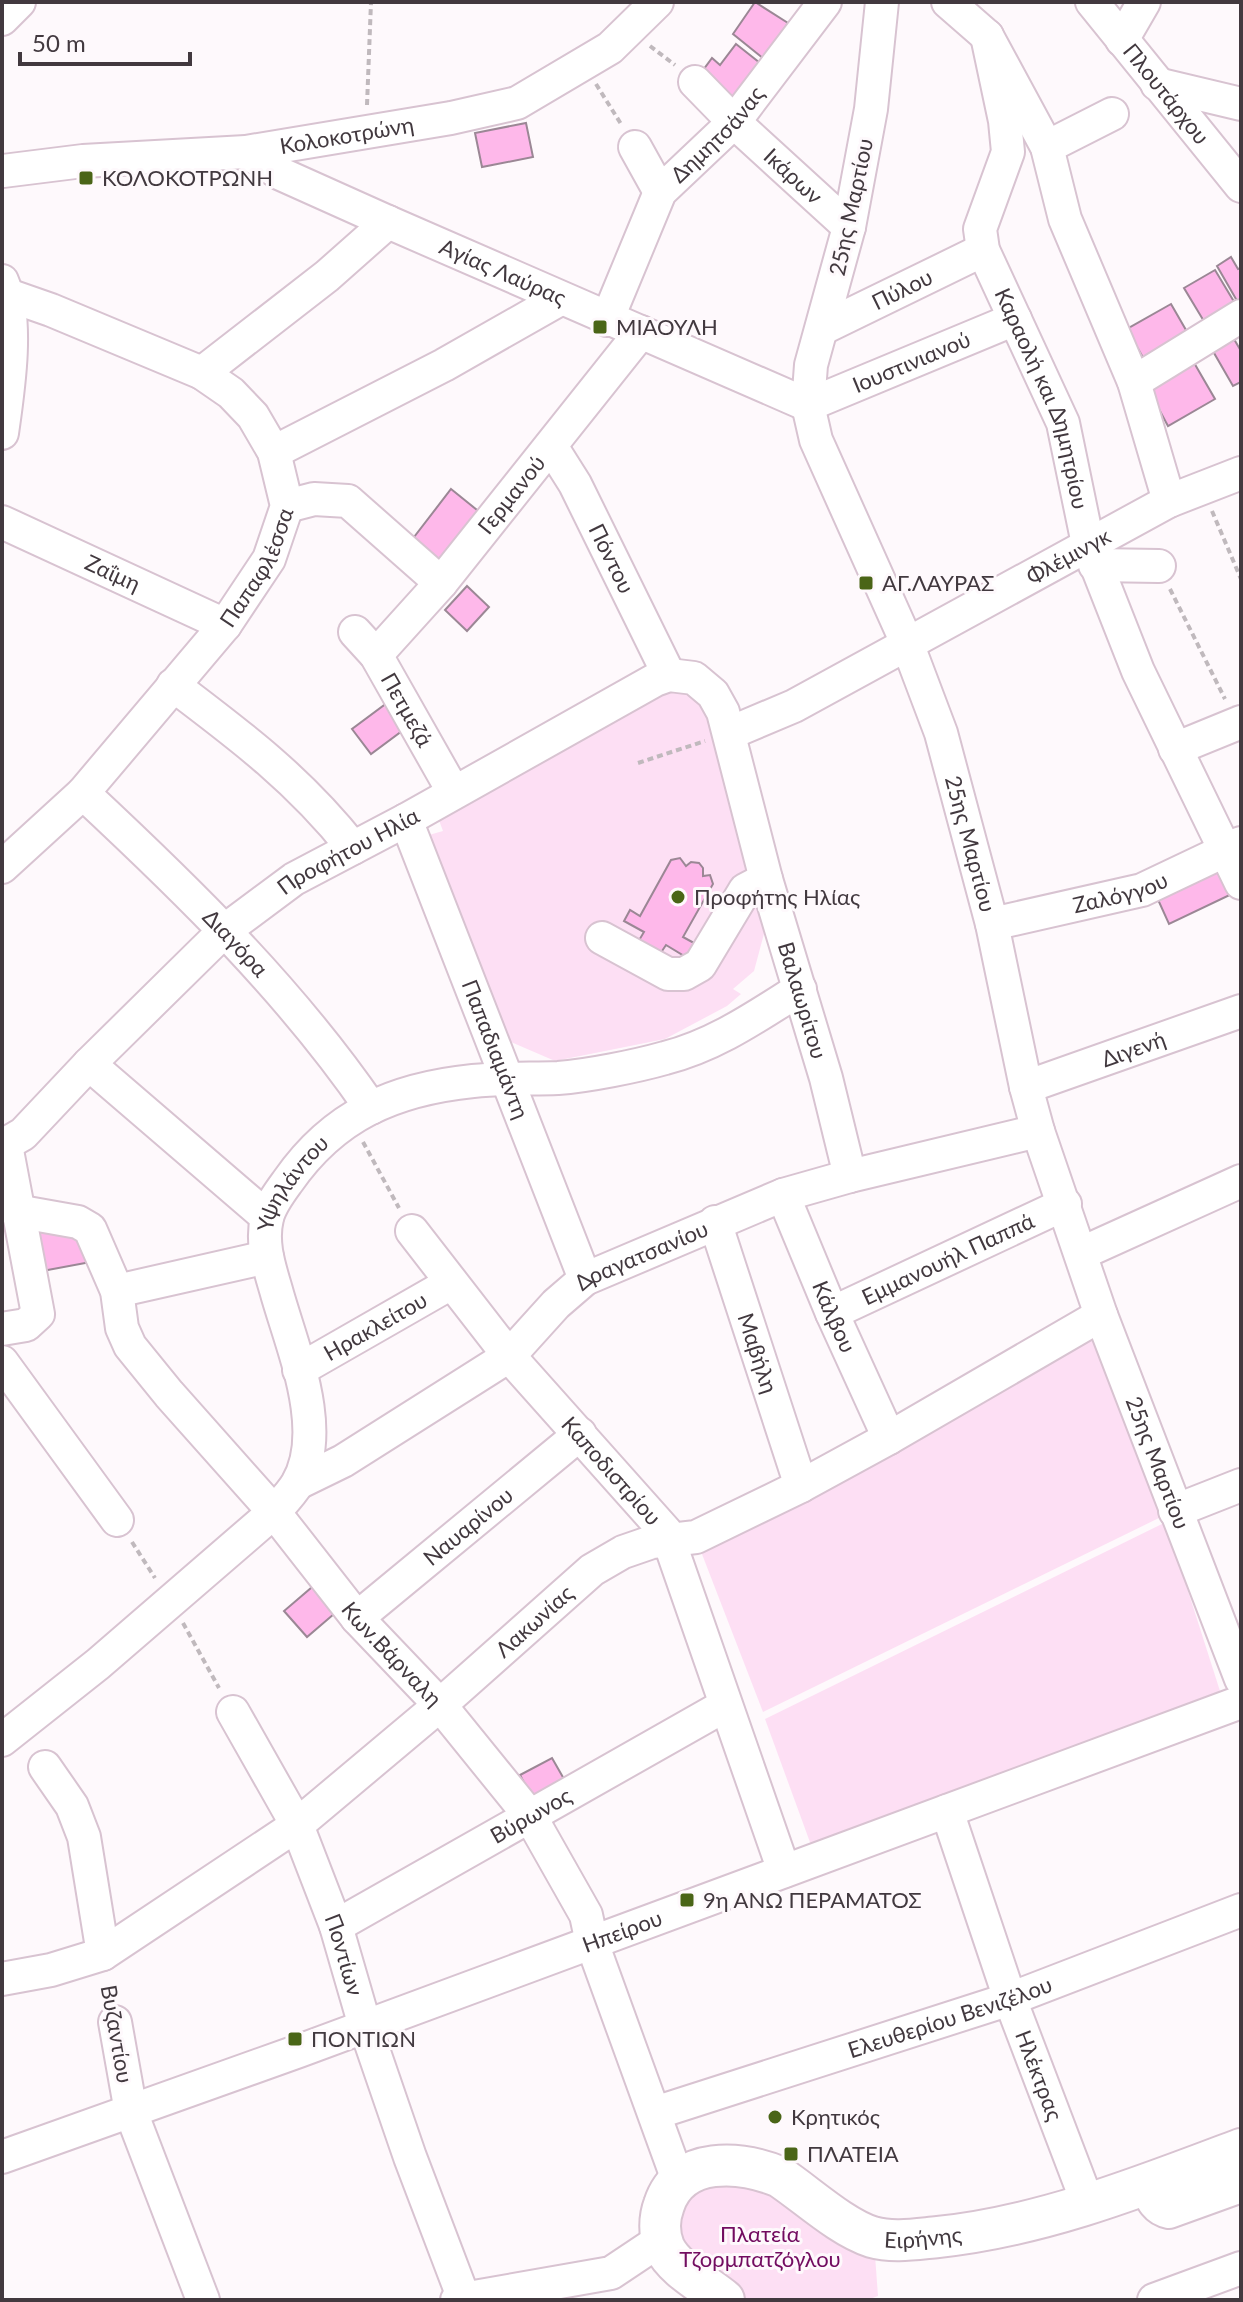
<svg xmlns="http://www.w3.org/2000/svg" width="1243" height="2302" viewBox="0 0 1243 2302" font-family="Lato,sans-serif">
  <rect width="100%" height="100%" fill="#fef9fc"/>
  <g fill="#fddff4">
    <polygon points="657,692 695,692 712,715 769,915 754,971 733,989 741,994 727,1006 665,1039 555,1061 511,1042 429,835 443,831 437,815"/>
    <polygon points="1100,1328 1161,1517 763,1712 700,1549"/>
    <polygon points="1166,1522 1220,1691 811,1845 765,1719"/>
    <polygon points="691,2184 753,2184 875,2255 878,2296 867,2300 738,2300 684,2248 675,2207"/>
  </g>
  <g fill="#feb8ea" stroke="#9b8795" stroke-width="2">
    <polygon points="755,2 788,23 764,59 733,34"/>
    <polygon points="736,44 760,63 733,103 701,73 712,58 720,65"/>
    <polygon points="526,123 533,157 482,167 475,133"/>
    <polygon points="1231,257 1238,269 1241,268 1240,306 1217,266"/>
    <polygon points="1215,270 1239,310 1208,328 1184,288"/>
    <polygon points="1171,304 1190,337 1146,363 1127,329"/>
    <polygon points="1231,334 1241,351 1241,382 1233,386 1210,346"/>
    <polygon points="1193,361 1215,399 1168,426 1147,387"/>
    <polygon points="451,489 482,514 442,565 411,541"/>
    <polygon points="467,586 489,607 467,631 445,610"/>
    <polygon points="391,700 410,725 371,754 352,729"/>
    <polygon points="680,858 686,866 691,862 699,863 703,868 703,876 710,875 713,884 683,937 694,943 686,957 666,945 660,954 638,942 644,932 624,921 630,910 640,916 671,860"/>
    <polygon points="1211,867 1230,879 1236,892 1169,924 1155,893"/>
    <polygon points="22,1219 80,1227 96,1261 37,1272"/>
    <polygon points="318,1582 341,1608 307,1637 284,1611"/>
    <polygon points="552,1758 568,1786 535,1803 520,1775"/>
  </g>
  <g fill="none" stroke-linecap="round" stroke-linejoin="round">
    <g stroke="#d8c3d1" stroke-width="36">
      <g id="minor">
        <path id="s1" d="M882,2l-11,107 -22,118 -38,138 -3,40 8,35 91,203 34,90 51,191 34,163 12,44 63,184 140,364"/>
        <polyline points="948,2 987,36 1047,147 1065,219 1134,382 1169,501"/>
        <path id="s2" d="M1092,2l149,184"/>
        <polyline points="2,19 19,2"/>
        <path id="s3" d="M987,36l18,85 3,31 -28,77 3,21 80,173 25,121 50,127 103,212"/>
        <polyline points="1122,40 1144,2"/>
        <path id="s4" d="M695,82l39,40 115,105"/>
        <polyline points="1157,84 1241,104"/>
        <polyline points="635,147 660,192"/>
        <polyline points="1047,147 1112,114"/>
        <path id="s5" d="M246,152l35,22 107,48 420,183"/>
        <path id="s6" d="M3,171l80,-10 163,-9 205,-34 66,-15 93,-55 47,-46"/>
        <path d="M2,281c17,39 6,110 0,152"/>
        <path id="s7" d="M607,320l53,-128 74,-70 91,-120"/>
        <path id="s8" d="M823,328l160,-78"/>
        <polyline points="202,373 327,276 388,222"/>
        <polyline points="1134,382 1241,316"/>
        <path id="s9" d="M808,405l207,-86"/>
        <path id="s10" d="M551,446l24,38 94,191"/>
        <polyline points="274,452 444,365 560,299"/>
        <polyline points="287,506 314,499 348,501 441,583"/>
        <path id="s11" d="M2,522l223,103"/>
        <polyline points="1095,565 1159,566"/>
        <path id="s12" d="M355,632l21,23 77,136"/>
        <path id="s13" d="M376,655l65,-72 200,-251"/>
        <path d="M173,685c69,52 126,95 180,163"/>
        <path id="s14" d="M730,733l64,-27 375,-205 72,-28"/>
        <polyline points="1175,749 1241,722"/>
        <path id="s15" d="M83,793c104,97 207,197 288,315"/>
        <path id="s16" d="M406,820l179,459"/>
        <path id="s17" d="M2,867l81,-74 142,-168 44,-66 18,-53 -13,-54 -21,-36 -22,-23 -29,-20 -151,-63 -43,-15"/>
        <path id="s18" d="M992,924l150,-34 99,-47"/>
        <polyline points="602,938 668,974 684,974 700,965 745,890 766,879"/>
        <polyline points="89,1064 267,1217"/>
        <path id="s19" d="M1026,1087l215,-76"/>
        <path id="s20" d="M2,1146l21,-12 66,-70 135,-133 70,-52 112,-59 249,-140 14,-5 25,3 19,16 10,18 43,167 60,199 24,98"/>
        <path id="s21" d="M783,1195l49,118 57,125"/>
        <path id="s22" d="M16,1211l62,11 12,7 27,62 5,37 8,18 39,48 105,118 83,106 83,87 90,111 56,99 6,28 86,237"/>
        <path id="s23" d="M715,1222l86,264"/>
        <path id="s24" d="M412,1231l97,125 157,176 118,339"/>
        <polyline points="1082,1253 1241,1181"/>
        <polyline points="117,1291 267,1257"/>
        <path id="s25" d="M832,1313l233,-109"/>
        <polyline points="2,1329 26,1325 38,1314 6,1145"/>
        <polyline points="2,1362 117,1520"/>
        <path id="s26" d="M299,1370l152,-87"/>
        <path id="s27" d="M298,1483l45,-22 166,-105 47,-52 29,-25 198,-84 67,-19 188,-45"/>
        <polyline points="1175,1511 1241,1485"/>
        <path id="s28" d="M357,1618l223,-184"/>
        <path id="s29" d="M233,1712l64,113 39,101 29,100 45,131 54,142"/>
        <path id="s30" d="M2,1740l96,-76 176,-152c8,-9 17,-18 23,-28 32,-54 -6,-139 -21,-194 -7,-24 -15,-47 -9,-72 3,-13 13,-26 21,-37 46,-66 106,-92 185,-100 28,-3 57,-2 85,-3 29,-2 79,-12 107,-20 51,-13 92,-42 135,-69"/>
        <polyline points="45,1767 72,1806 84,1837 103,1954"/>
        <path id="s31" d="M947,1811l63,188 78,205"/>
        <path id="s32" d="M336,1926l388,-220"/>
        <path id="s33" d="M2,1979l49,-9 52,-16 194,-129 143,-120 152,-135 31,-18 29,-10 44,-5 105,-51 88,-48 212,-123"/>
        <polyline points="115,2022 131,2112 203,2300"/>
        <path id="s34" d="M655,2113l355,-114 231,-89"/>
        <path id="s35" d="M2,2157l297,-106 942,-349"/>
        <path d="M1145,2184c6,13 9,25 24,28l72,-26"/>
        <polyline points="457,2300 611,2273 662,2239"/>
        <polyline points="1154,2300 1241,2268"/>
      </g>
    </g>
    <g stroke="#d8c3d1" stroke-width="44">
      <g id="major">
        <path id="s36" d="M724,2300c-18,-15 -50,-31 -60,-53 -5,-13 -5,-29 0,-42 16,-50 77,-44 116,-28 27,18 61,50 92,60 21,6 44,2 66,0 105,-11 205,-51 303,-88"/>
      </g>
    </g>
    <g stroke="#c0b9bd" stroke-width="4" stroke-dasharray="6 4" stroke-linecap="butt">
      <polyline points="650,46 675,65"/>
      <polyline points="596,84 621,124"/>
      <polyline points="367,105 371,2"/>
      <polyline points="1212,511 1241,579"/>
      <polyline points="1170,589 1225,699"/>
      <polyline points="638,763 705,741"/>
      <polyline points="363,1142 399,1208"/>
      <polyline points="132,1542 155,1578"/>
      <polyline points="183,1623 219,1688"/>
    </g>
    <use href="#minor" stroke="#fff" stroke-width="32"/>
    <use href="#major" stroke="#fff" stroke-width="40"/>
  </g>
  <g fill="#4a6517" stroke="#fef9fc" stroke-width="3">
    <rect x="78" y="170" width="16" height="16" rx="4"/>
    <rect x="592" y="319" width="16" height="16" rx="4"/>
    <rect x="858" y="575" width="16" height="16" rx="4"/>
    <circle cx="678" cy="897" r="8"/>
    <rect x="679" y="1892" width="16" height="16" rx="4"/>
    <rect x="287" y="2031" width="16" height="16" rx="4"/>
    <circle cx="775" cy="2117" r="8"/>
    <rect x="783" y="2146" width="16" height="16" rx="4"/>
  </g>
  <g text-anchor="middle" stroke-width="6" stroke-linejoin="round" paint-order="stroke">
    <g font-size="22" fill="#42393f" stroke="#fef9fc">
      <text dy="8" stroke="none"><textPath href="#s2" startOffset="118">Πλουτάρχου</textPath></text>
      <text dy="8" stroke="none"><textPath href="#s7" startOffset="220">Δημητσάνας</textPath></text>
      <text dy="8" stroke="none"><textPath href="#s6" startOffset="346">Κολοκοτρώνη</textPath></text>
      <text dy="8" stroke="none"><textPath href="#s4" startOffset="136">Ικάρων</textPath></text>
      <text transform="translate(851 207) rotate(-78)" y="8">25ης Μαρτίου</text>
      <text dy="8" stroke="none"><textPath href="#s5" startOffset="284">Αγίας Λαύρας</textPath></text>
      <text dy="8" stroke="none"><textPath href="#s8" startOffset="88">Πύλου</textPath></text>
      <text dy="8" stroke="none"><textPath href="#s9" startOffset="112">Ιουστινιανού</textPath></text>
      <text dy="8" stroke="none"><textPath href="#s3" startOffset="382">Καραολή και Δημητρίου</textPath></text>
      <text dy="8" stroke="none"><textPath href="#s13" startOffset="210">Γερμανού</textPath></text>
      <text dy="8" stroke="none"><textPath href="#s14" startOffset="382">Φλέμινγκ</textPath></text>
      <text dy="8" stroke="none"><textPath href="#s10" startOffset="128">Πόντου</textPath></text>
      <text dy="8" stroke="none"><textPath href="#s17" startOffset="396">Παπαφλέσσα</textPath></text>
      <text dy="8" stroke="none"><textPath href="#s11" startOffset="122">Ζαΐμη</textPath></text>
      <text dy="8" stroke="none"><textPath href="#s12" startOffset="94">Πετμεζά</textPath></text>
      <text dy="8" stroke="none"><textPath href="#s1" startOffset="880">25ης Μαρτίου</textPath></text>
      <text dy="8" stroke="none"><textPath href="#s20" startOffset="458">Προφήτου Ηλία</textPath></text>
      <text dy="8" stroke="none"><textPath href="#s18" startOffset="132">Ζαλόγγου</textPath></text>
      <text dy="8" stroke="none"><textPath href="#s15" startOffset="214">Διαγόρα</textPath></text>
      <text dy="8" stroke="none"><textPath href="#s20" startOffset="1194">Βαλαωρίτου</textPath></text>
      <text dy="8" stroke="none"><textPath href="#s16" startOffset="246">Παπαδιαμάντη</textPath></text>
      <text dy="8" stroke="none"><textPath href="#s19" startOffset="114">Διγενή</textPath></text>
      <text dy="8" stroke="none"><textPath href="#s30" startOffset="708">Υψηλάντου</textPath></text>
      <text dy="8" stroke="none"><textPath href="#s27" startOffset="416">Δραγατσανίου</textPath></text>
      <text dy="8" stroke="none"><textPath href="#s25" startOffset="128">Εμμανουήλ Παππά</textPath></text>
      <text dy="8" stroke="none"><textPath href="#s21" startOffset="132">Κάλβου</textPath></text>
      <text dy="8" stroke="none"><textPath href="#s26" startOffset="88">Ηρακλείτου</textPath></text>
      <text dy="8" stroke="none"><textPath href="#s23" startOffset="138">Μαβήλη</textPath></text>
      <text dy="8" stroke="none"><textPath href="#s1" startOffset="1528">25ης Μαρτίου</textPath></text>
      <text dy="8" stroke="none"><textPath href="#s24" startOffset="312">Καποδιστρίου</textPath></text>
      <text dy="8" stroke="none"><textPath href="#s28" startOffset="144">Ναυαρίνου</textPath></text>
      <text dy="8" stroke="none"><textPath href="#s33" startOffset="650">Λακωνίας</textPath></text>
      <text dy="8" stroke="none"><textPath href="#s22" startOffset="606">Κων.Βάρναλη</textPath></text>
      <text dy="8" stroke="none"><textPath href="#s32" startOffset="224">Βύρωνος</textPath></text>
      <text dy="8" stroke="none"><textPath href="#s35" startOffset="660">Ηπείρου</textPath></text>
      <text dy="8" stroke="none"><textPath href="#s29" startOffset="268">Ποντίων</textPath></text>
      <text dy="8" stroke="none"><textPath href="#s34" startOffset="310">Ελευθερίου Βενιζέλου</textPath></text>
      <text transform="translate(117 2034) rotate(80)" y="8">Βυζαντίου</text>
      <text dy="8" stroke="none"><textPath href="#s31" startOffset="280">Ηλέκτρας</textPath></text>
      <text dy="8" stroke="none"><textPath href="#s36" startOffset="420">Ειρήνης</textPath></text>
    </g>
    <g font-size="22" fill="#42393f" stroke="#fef9fc" text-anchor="start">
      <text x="102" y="186">ΚΟΛΟΚΟΤΡΩΝΗ</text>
      <text x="616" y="335">ΜΙΑΟΥΛΗ</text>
      <text x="882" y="591">ΑΓ.ΛΑΥΡΑΣ</text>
      <text x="694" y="905">Προφήτης Ηλίας</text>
      <text x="703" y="1908">9η ΑΝΩ ΠΕΡΑΜΑΤΟΣ</text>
      <text x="311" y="2047">ΠΟΝΤΙΩΝ</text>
      <text x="791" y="2125">Κρητικός</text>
      <text x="807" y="2162">ΠΛΑΤΕΙΑ</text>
    </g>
    <g font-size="22" fill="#720c60" stroke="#fef9fc">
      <text x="760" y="2242">Πλατεία<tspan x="760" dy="25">Τζορμπατζόγλου</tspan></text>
    </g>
  </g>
  <rect width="1243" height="2302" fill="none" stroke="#42393f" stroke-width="8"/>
  <path d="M20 52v12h170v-12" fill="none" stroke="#42393f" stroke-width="4"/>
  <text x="32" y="52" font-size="24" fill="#42393f" stroke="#fef9fc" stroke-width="6" paint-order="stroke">50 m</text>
</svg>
